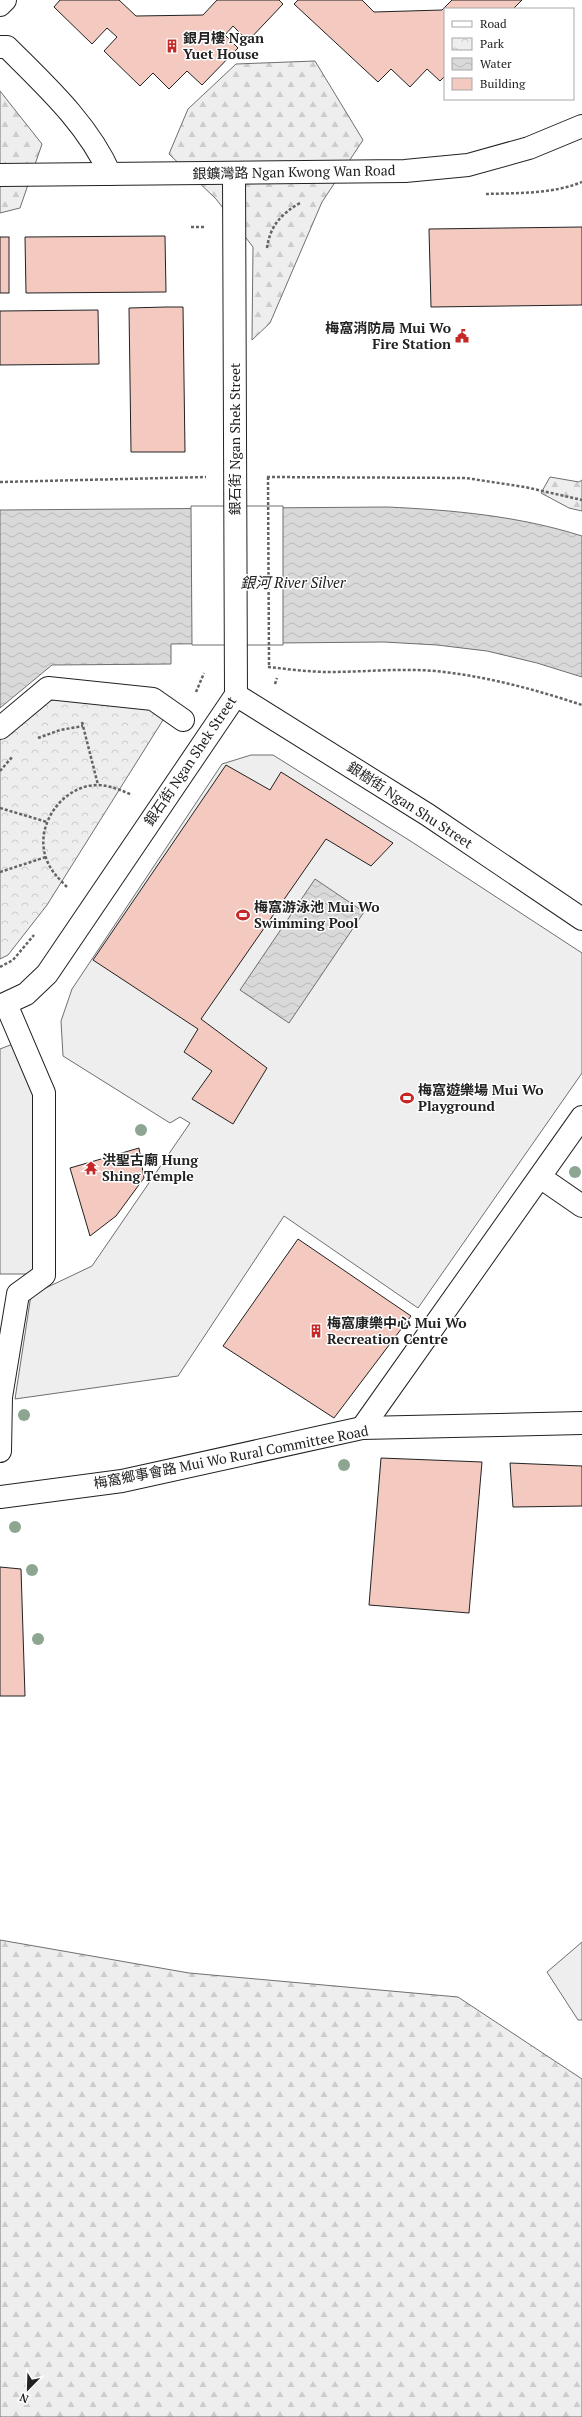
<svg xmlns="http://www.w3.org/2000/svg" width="582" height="2417" viewBox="0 0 582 2417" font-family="'PT Serif','Noto Sans TC',serif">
  <defs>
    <pattern id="forest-firs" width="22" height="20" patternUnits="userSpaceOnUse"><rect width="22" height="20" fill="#eee"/><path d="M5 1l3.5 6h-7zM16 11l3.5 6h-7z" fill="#ccc"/></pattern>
    <pattern id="park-crowns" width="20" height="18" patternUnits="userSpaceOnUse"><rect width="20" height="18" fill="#eee"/><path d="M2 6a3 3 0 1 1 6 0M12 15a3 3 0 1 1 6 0" fill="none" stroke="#ccc"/></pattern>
    <pattern id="water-waves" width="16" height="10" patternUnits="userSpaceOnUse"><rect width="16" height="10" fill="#d9d9d9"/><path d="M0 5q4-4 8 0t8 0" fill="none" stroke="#bababa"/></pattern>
  </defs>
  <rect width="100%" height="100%" fill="#fff"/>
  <g fill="#eee" stroke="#6f6f6f">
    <polygon points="251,755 273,755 412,842 582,953 582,1073 418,1308 284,1216 178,1376 15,1399 31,1295 92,1266 190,1123 180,1117 170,1123 63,1056 61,1021 72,989 222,764"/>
    <polygon points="582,1942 582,2020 578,2020 547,1972"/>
  </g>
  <g fill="url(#forest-firs)" stroke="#6f6f6f">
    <polygon points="315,61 363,140 322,202 270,323 252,340 253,247 216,199 169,154 188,109 236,64"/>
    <polygon points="0,91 42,144 20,208 0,213"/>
    <polygon points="550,477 579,482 582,480 582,511 569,508 541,493"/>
    <polygon points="0,1940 189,1973 458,1997 582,2079 582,2417 0,2417"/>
  </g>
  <polygon fill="url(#park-crowns)" stroke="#6f6f6f" points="46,695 149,705 163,720 47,905 8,955 0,959 0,735"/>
  <polygon fill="#ededed" stroke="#6f6f6f" points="18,1042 41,1095 35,1274 0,1274 0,1049"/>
  <g fill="url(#water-waves)" stroke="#6f6f6f">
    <path d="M387,507c66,3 132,9 195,29v141l-45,-14 -50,-12 -50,-6 -53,-3 -213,2v20l-119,1 -52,43v-198z"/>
    <polygon points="315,879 364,912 289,1023 240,990"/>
  </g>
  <polygon fill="#fff" stroke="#6f6f6f" points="191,506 283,506 283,645 192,645"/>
  <g fill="#f3c9c0" stroke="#222">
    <polygon points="60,0 119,0 136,16 203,15 217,0 279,0 283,4 248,41 233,26 225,35 238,48 202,85 187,71 169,89 153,73 140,86 104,51 117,37 107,28 92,44 54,7"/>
    <polygon points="298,0 362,0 374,12 442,10 452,0 522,0 513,9 445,9 445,76 440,81 427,69 410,87 391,69 378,82 294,4"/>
    <polygon points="582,227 582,305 431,307 429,229"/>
    <polygon points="165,236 166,292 26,293 25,237"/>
    <rect x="0" y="237" width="9" height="56"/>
    <polygon points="166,307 183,307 185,452 131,452 129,308"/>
    <polygon points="98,310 99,364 0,365 0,311"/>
    <polygon points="226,765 270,790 281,772 393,843 371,866 326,839 201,1019 267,1068 233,1124 192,1099 212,1071 184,1052 198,1029 93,960"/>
    <polygon points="139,1148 144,1178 116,1216 90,1236 70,1168"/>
    <polygon points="298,1239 411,1316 334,1418 223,1346"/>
    <polygon points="381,1458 482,1462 469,1613 369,1605"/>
    <polygon points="510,1463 582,1466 582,1506 513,1507"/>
    <polygon points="0,1567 21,1569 25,1696 0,1696"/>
  </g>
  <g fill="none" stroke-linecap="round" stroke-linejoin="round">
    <g stroke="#222" stroke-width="24">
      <g id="minor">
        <polyline points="0,5 5,0"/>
        <path d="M0,47h7c38,38 81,77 103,127"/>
        <polyline points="0,175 405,171 468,165 529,148 582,126"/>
        <polyline points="236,695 428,815 582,919"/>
        <polyline points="0,728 48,688 153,699 183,720"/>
        <polyline points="0,1006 26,994 47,974 236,695 234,173"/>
        <polyline points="540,1177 582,1206"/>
        <polyline points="362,1428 582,1117"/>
        <polyline points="0,1451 1,1397 18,1294 44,1275 44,1093 6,1004"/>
        <polyline points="0,1497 122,1481 362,1428 582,1423"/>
      </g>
    </g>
    <g stroke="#646464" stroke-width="2.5" stroke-dasharray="3 2" stroke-linecap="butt">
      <path d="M486,194c31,-1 67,0 96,-12"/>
      <polyline points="191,227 204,227"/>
      <path d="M267,248c3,-22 14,-34 33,-45"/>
      <polyline points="267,477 466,478 525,487 582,500"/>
      <polyline points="268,477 269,665"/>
      <polyline points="0,482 206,477"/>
      <path d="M268,667c20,2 41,5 61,5 35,0 70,-4 106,-1 50,5 99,18 147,34"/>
      <polyline points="275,684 277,678"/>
      <polyline points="196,692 204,673"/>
      <polyline points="82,722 98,785"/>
      <polyline points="38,738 60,730 83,726"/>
      <polyline points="0,771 13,756"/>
      <polyline points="0,808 47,822"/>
      <polyline points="0,872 46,857"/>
      <path d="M67,887c-9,-9 -17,-17 -21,-29 -12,-34 18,-74 53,-73 12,1 22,5 33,10"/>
      <polyline points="0,967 13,960 34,935"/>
    </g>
    <use href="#minor" stroke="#fff" stroke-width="22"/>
  </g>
  <g fill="#8da692">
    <circle cx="141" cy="1130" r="6"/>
    <circle cx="575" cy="1172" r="6"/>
    <circle cx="24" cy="1415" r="6"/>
    <circle cx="344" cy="1465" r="6"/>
    <circle cx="15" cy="1527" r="6"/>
    <circle cx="32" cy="1570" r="6"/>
    <circle cx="38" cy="1639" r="6"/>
  </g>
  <defs>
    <g id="building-bare" transform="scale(1.08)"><path d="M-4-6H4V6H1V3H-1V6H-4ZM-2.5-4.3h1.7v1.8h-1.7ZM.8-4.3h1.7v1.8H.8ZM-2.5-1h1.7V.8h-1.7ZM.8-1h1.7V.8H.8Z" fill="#c62828" stroke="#fff" stroke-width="2.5" paint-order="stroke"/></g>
    <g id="civic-bare" transform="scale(1.08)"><path d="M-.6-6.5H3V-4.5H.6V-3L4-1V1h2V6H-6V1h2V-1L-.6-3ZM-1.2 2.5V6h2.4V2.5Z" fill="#c62828" stroke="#fff" stroke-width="2.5" paint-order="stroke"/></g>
    <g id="stadium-bare" transform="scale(1.08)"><path d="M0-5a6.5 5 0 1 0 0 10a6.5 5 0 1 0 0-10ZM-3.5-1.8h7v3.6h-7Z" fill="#c62828" stroke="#fff" stroke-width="2.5" paint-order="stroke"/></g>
    <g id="temple-bare" transform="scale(1.08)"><path d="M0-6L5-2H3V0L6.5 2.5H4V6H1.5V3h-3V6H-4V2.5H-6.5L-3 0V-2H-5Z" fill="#c62828" stroke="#fff" stroke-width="2.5" paint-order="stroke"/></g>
  </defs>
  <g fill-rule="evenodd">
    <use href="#building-bare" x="172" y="46"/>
    <use href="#civic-bare" x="462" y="336"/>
    <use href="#stadium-bare" x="243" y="915"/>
    <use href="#stadium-bare" x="407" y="1098"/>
    <use href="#temple-bare" x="91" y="1168"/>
    <use href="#building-bare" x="316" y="1331"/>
  </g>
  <g text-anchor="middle" stroke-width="3" stroke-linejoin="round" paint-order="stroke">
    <g font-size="14" font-weight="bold" fill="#222" stroke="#fff" text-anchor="start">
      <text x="183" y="43">銀月樓 Ngan<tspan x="183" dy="16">Yuet House</tspan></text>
      <text x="451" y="333" text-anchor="end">梅窩消防局 Mui Wo<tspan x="451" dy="16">Fire Station</tspan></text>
      <text x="254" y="912">梅窩游泳池 Mui Wo<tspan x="254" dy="16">Swimming Pool</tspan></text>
      <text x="418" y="1095">梅窩遊樂場 Mui Wo<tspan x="418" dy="16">Playground</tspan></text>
      <text x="102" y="1165">洪聖古廟 Hung<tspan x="102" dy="16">Shing Temple</tspan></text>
      <text x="327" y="1328">梅窩康樂中心 Mui Wo<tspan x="327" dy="16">Recreation Centre</tspan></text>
    </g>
    <g font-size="14" fill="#222" stroke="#fff">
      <text transform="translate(294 172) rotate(-1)" y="5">銀鑛灣路 Ngan Kwong Wan Road</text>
      <text transform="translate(235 439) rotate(-90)" y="5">銀石街 Ngan Shek Street</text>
      <text transform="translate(190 761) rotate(-56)" y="5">銀石街 Ngan Shek Street</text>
      <text transform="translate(410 805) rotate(33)" y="5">銀樹街 Ngan Shu Street</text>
      <text transform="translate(231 1457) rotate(-11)" y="5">梅窩鄉事會路 Mui Wo Rural Committee Road</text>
    </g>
    <g font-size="15" font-style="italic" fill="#222" stroke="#fff">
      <text x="293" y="588">銀河 River Silver</text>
    </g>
  </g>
  <rect x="444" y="8" width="130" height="92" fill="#ffffff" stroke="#a7a7a7"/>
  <rect x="452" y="21" width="20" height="6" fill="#ffffff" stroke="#a7a7a7"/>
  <text x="480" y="28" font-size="12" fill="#222222">Road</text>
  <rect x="452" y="38" width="20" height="12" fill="url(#park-crowns)" stroke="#a7a7a7"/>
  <text x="480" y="48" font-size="12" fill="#222222">Park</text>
  <rect x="452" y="58" width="20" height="12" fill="url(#water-waves)" stroke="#a7a7a7"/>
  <text x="480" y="68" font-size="12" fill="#222222">Water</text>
  <rect x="452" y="78" width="20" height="12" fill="#f3c9c0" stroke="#a7a7a7"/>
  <text x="480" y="88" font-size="12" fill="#222222">Building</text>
  <g transform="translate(28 2389) rotate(203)" stroke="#ffffff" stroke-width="3" paint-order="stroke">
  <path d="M0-3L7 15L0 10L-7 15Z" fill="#222222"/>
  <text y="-6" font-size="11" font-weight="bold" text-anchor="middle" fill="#222222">N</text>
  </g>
</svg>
